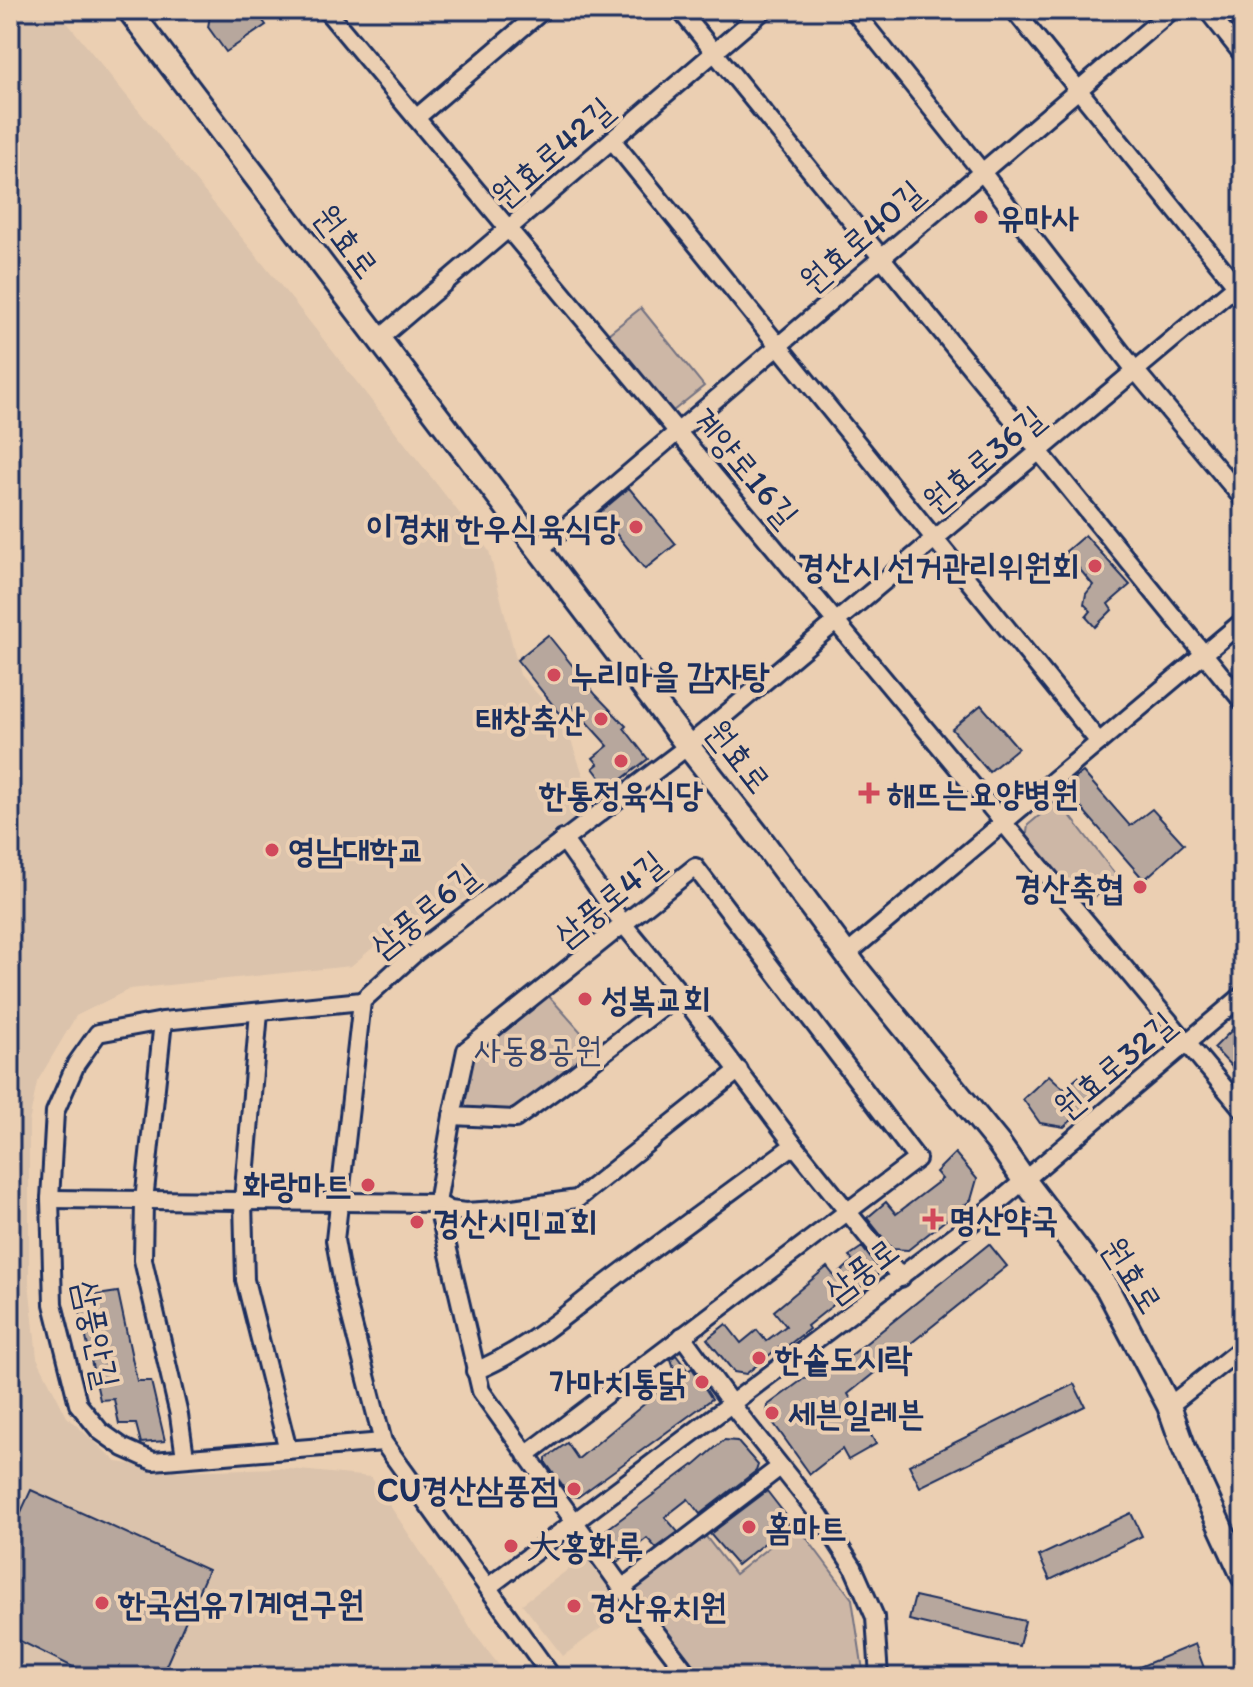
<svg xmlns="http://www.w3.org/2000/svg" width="1253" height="1687" viewBox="0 0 1253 1687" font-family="Itim,'LXGW WenKai TC','Poor Story',sans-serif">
  <rect width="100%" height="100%" fill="#ebcfb2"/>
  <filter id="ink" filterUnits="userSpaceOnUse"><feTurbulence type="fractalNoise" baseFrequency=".0125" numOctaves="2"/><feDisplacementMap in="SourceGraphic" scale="16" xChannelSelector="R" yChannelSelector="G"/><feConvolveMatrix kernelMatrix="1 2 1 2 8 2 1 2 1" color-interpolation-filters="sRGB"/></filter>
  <g filter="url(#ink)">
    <g fill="#dbc3ac">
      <polygon points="10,10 57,10 298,307 489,551 520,675 565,724 594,805 474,894 382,940 351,966 130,989 76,1016 37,1082 29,1123 29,1282 37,1358 67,1417 117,1462 179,1471 279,1468 371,1477 476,1636 508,1677 10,1677"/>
      <polygon points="586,1556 627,1609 563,1656 522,1604"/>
    </g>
    <g fill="#cdb7a6" stroke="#747382" stroke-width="2">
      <polygon points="641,308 704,386 668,415 603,338"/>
      <polygon points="1058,800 1119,879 1078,910 1026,840 1028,825"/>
      <polygon points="546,993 598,1051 514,1115 459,1109 470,1056"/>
      <polygon points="797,1525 852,1599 864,1677 703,1677 634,1591 703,1533 735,1574"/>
    </g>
    <g fill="#b7a79d" stroke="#1b2f5e" stroke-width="2">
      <polygon points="211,10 255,10 266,25 226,52 208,27"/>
      <polygon points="629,488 676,544 645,569 599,513"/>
      <polygon points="1085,535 1130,585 1108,604 1112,610 1095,627 1086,617 1091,611 1084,604 1086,594 1093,585 1065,552"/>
      <polygon points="548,635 596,695 626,726 624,728 648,759 609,789 593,768 598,764 593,758 608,746 572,706 561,715 517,660"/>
      <polygon points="981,705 1018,748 989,772 952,729"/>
      <polygon points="1083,772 1130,826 1152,809 1184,844 1144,880 1063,787"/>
      <polygon points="1243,1019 1243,1060 1234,1069 1214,1048"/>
      <polygon points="1082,1074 1102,1093 1064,1127 1040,1123 1023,1099 1049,1075 1064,1089"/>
      <polygon points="955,1153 977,1179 971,1200 908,1250 892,1249 867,1218 886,1202 896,1214 942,1179 936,1172"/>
      <polygon points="989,1244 1007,1266 848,1394 876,1444 848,1460 842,1449 810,1474 767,1414 768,1405 817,1369 824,1377"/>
      <polygon points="862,1247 881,1272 854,1292 852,1290 807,1326 809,1329 786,1347 783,1344 746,1374 734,1372 707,1339 726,1324 741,1343 757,1330 766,1341 786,1326 774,1311 827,1267 835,1277 853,1261 849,1256"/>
      <polygon points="118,1292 137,1381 151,1381 165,1441 141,1443 136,1424 119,1424 114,1399 100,1400 77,1298"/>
      <polygon points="676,1355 688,1371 692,1368 712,1399 578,1497 569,1495 546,1463 546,1458 567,1443 578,1459 677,1377 671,1359"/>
      <polygon points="1074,1384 1085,1406 920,1487 909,1465"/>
      <polygon points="724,1440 737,1441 758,1465 756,1471 700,1514 688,1499 665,1517 678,1532 656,1548 647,1538 617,1562 602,1541 602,1533 693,1465 694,1466"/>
      <polygon points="31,1490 208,1570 161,1677 93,1677 10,1636 10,1536"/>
      <polygon points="767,1491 791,1522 737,1565 710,1534"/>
      <polygon points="1131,1513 1142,1536 1050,1580 1039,1556"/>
      <polygon points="915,1596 1025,1621 1019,1646 909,1620"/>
      <polygon points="1195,1644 1204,1668 1181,1677 1115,1677"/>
    </g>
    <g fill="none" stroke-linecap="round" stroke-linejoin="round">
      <g stroke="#1b2f5e" stroke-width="22">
        <g id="street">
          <polyline points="326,10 1243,1110"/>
          <polyline points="680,10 1243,702"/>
          <polyline points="853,10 982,172 1135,370 1243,499"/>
          <polyline points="1014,10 1243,294"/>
          <polyline points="1207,10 1243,55"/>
          <polyline points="416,118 543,10"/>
          <polyline points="612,140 1099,742"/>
          <polyline points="379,339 764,10"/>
          <polyline points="539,550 1172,10"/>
          <polyline points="563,839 624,925 680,993 794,1145 901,1278"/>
          <polyline points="846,955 1243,621"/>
          <polyline points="362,1001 163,1021 98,1033 76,1064 55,1112 50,1199 53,1304 78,1404 100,1431 124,1448 153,1461 383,1442"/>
          <polyline points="259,1012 243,1201 245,1280 288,1450"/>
          <polyline points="163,1021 144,1201 143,1260 179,1415 185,1457"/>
          <polyline points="452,1116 515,1119 559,1087 680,993"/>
          <polyline points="50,1199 437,1203 450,1210 465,1212 497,1210 577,1199 739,1070"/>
          <polyline points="682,1336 739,1414 820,1516 853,1567 875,1617 879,1677"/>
          <path d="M475,1371c52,-21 92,-58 136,-91 61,-46 122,-90 183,-135"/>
          <polyline points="1169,1406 1243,1347"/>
          <polyline points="526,1455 917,1159 695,867 466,1050 452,1116 437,1203 481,1391 622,1588 690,1677"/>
          <polyline points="488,1587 995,1205 1243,995"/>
          <polyline points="622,1588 780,1467"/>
          <polyline points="552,1677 383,1442 344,1290 335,1240 362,1001 415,953 688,746 1243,280"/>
        </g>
      </g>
      <g stroke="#1b2f5e" stroke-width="28">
        <polyline id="secondary" points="129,10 688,746 760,838 860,973 999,1144 1024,1180 1107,1288 1169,1406 1184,1448 1243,1576"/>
      </g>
      <use href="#street" stroke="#ebcfb2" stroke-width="16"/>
      <use href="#secondary" stroke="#ebcfb2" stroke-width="22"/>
    </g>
  </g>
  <g fill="#d1495b" stroke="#ebcfb2" stroke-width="3">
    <circle cx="981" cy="217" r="8"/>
    <circle cx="636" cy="527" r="8"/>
    <circle cx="1095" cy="566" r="8"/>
    <circle cx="554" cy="675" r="8"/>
    <circle cx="601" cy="719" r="8"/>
    <circle cx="621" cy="761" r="8"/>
    <path d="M865 781h8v8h8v8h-8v8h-8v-8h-8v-8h8z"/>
    <circle cx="272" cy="850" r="8"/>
    <circle cx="1140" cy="887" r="8"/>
    <circle cx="585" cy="999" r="8"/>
    <circle cx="368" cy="1185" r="8"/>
    <path d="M929 1207h8v8h8v8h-8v8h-8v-8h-8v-8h8z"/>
    <circle cx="417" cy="1222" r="8"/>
    <circle cx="759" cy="1358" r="8"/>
    <circle cx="702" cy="1382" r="8"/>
    <circle cx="772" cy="1413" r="8"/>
    <circle cx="574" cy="1489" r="8"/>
    <circle cx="749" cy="1527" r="8"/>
    <circle cx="511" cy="1546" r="8"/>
    <circle cx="102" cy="1603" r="8"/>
    <circle cx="574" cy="1606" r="8"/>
  </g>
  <g text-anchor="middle" stroke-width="8" stroke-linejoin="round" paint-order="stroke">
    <g font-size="34" fill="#1b2f5e" stroke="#ebcfb2">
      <text transform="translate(552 152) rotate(-41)" y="12">원효로42길</text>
      <text transform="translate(861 236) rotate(-41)" y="12">원효로40길</text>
      <text transform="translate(347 241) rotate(53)" y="12">원효로</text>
      <text transform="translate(983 459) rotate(-40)" y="12">원효로36길</text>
      <text transform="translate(746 467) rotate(50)" y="12">계양로16길</text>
      <text transform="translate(739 756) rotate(52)" y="12">원효로</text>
      <text transform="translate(609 898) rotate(-39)" y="12">삼풍로4길</text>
      <text transform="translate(424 910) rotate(-39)" y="12">삼풍로6길</text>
      <text transform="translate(1114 1065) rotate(-40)" y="12">원효로32길</text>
      <text transform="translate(861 1270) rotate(-37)" y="12">삼풍로</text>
      <text transform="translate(1133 1275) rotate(58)" y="12">원효로</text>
      <text transform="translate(97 1334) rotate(78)" y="12">삼풍안길</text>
    </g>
    <g font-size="34" font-weight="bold" fill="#1b2f5e" stroke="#ebcfb2" text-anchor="start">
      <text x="997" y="229">유마사</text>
      <text x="620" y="539" text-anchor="end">이경채 한우식육식당</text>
      <text x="1079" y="578" text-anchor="end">경산시 선거관리위원회</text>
      <text x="570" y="687">누리마을 감자탕</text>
      <text x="585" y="731" text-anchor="end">태창축산</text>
      <text x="887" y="805">해뜨는요양병원</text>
      <text x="621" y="806" text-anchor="middle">한통정육식당</text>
      <text x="288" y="862">영남대학교</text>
      <text x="1124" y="899" text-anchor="end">경산축협</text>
      <text x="601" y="1011">성복교회</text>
      <text x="352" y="1197" text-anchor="end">화랑마트</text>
      <text x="949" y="1231">명산약국</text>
      <text x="433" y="1234">경산시민교회</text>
      <text x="775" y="1370">한솥도시락</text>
      <text x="686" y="1394" text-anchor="end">가마치통닭</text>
      <text x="788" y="1425">세븐일레븐</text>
      <text x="558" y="1501" text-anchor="end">CU경산삼풍점</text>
      <text x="765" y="1539">홈마트</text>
      <text x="527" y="1558">大홍화루</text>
      <text x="118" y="1615">한국섬유기계연구원</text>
      <text x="590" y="1618">경산유치원</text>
    </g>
    <g font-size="34" fill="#364369" stroke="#ebcfb2">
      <text x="538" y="1061">사동8공원</text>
    </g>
  </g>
  <rect width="1253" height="1687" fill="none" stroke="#ebcfb2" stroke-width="40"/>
  <rect x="20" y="20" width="1213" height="1647" fill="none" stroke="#1b2f5e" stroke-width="3" filter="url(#ink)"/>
</svg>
